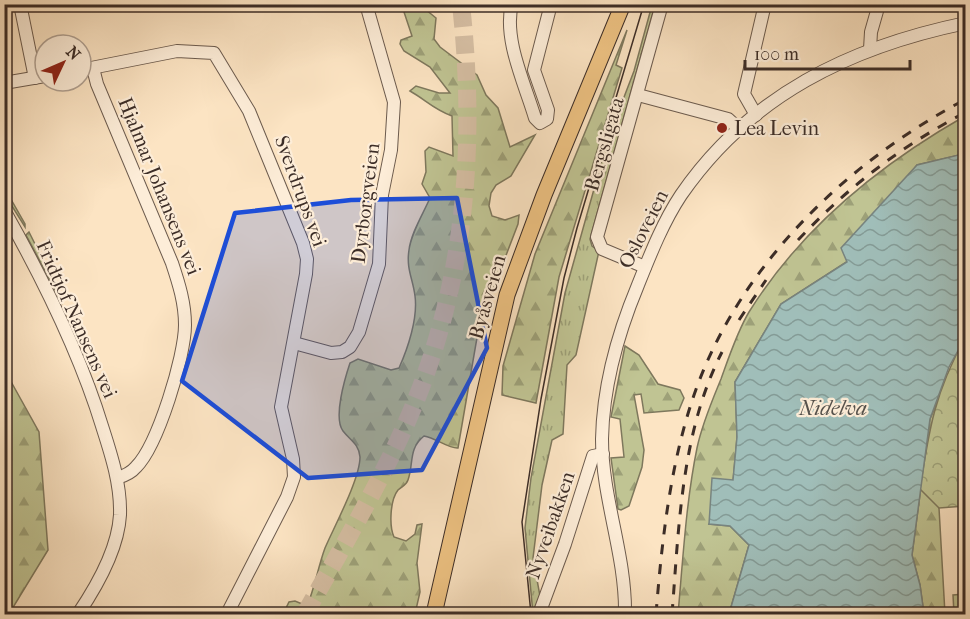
<svg xmlns="http://www.w3.org/2000/svg" width="970" height="619" viewBox="0 0 970 619" font-family="'IM FELL French Canon',serif">
  <defs>
    <pattern id="grass-tufts" width="24" height="20" patternUnits="userSpaceOnUse" patternTransform="scale(1.5)"><rect width="24" height="20" fill="#c0c493"/><path d="M3 7l-1-3M5 7V3M7 7l1-3M15 17l-1-3M17 17v-4M19 17l1-3" fill="none" stroke="#9da078"/></pattern>
    <pattern id="forest-firs" width="22" height="20" patternUnits="userSpaceOnUse" patternTransform="scale(1.5)"><rect width="22" height="20" fill="#c0c493"/><path d="M5 1l3.5 6h-7zM16 11l3.5 6h-7z" fill="#9da078"/></pattern>
    <pattern id="park-crowns" width="20" height="18" patternUnits="userSpaceOnUse" patternTransform="scale(1.5)"><rect width="20" height="18" fill="#c0c493"/><path d="M2 6a3 3 0 1 1 6 0M12 15a3 3 0 1 1 6 0" fill="none" stroke="#9da078"/></pattern>
    <pattern id="water-waves" width="16" height="10" patternUnits="userSpaceOnUse" patternTransform="scale(1.5)"><rect width="16" height="10" fill="#a0beb9"/><path d="M0 5q4-4 8 0t8 0" fill="none" stroke="#849b96"/></pattern>
  </defs>
  <rect width="100%" height="100%" fill="#fce4c3"/>
  <filter id="stains"><feTurbulence type="fractalNoise" baseFrequency=".00333" numOctaves="4"/><feColorMatrix values="0 0 0 0 .2 0 0 0 0 .09 0 0 0 0 .02 0 0 0 .5 -.17"/></filter>
  <radialGradient id="worn" r=".72"><stop offset=".6" stop-color="#630" stop-opacity="0"/><stop offset="1" stop-color="#630" stop-opacity=".3"/></radialGradient>
  <g fill="url(#grass-tufts)" stroke="#7e785d" stroke-width="1.5">
    <polygon points="652,5 655,5 590,239 592,246 599,251 576,355 567,365 563,434 552,440 542,485 533,558 540,596 536,614 533,614 525,528 531,478 565,293 608,139 634,71"/>
    <polygon points="4,187 25,224 25,227 5,195"/>
    <polygon points="29,232 63,300 62,303 26,235"/>
  </g>
  <g fill="url(#forest-firs)" stroke="#7e785d" stroke-width="1.5">
    <path d="M408,5h12l16,13 -2,21 6,8 37,28 9,20 12,13 12,39 25,-12 -24,41 -15,9 -5,8 -2,13 3,10 13,4 14,-5 -1,9 -39,102 -21,122c-9,1 -22,-10 -34,-12 -16,13 -10,27 -16,44 -2,6 -6,6 -10,10 -8,10 -9,36 -4,47l12,4 9,-7 2,-9 5,-1 -5,39 3,29 -5,22h-132l6,-12 6,-1 12,5c8,-19 11,-39 18,-58 9,-21 35,-69 35,-91 -1,-13 -10,-17 -17,-26 -10,-13 2,-53 7,-68l8,-4 33,11 8,-2c9,-20 19,-50 16,-72 -2,-17 -9,-27 -6,-46 2,-17 14,-36 21,-52l-8,-14 4,-12 -1,-21 4,-4 24,9 -1,-40c-19,-7 -26,-16 -42,-25l6,-5 23,7h11l-20,-26 -26,-16 -4,-7 1,-4 11,-4 -9,-27z"/>
    <polygon points="627,30 616,65 622,68 559,277 536,403 502,395 503,366 535,254"/>
    <path d="M965,116l-1,38 -47,11 -69,96 -67,43 -46,78 2,55 -4,44 -24,43 21,2 19,19 -20,69h-51c5,-55 8,-112 19,-166 5,-24 15,-47 24,-69 8,-22 16,-47 28,-67 53,-85 130,-147 216,-196z"/>
    <polygon points="965,338 939,508 945,614 924,614 920,585 912,555 930,419"/>
    <polygon points="625,346 639,355 658,384 680,390 684,398 679,410 644,413 641,394 634,395 644,450 642,467 629,506 621,510 618,509 611,458 624,457 620,419 611,417"/>
    <polygon points="4,369 39,432 48,550 9,614 4,614"/>
  </g>
  <path fill="url(#park-crowns)" stroke="#7e785d" stroke-width="1.5" d="M965,338v168l-26,2 -19,-19c9,-60 15,-97 45,-151z"/>
  <polygon fill="#c0c493" stroke="#7e785d" stroke-width="1.5" points="965,594 965,614 954,614 953,595"/>
  <polygon fill="url(#water-waves)" stroke="#78847f" stroke-width="1.5" points="965,140 965,338 949,367 930,419 912,555 920,585 924,614 729,614 749,545 730,526 709,524 712,478 733,480 737,437 735,382 781,304 847,262 841,248 917,165 963,154"/>
  <g fill="none" stroke-linecap="round" stroke-linejoin="round">
    <path stroke="#d6bfa4" stroke-width="18" stroke-dasharray="18 9" stroke-linecap="butt" d="M305,614c34,-61 71,-123 100,-188 60,-134 72,-276 56,-422"/>
    <g stroke="#6c5b4e" stroke-width="14">
      <g id="minor">
        <polyline points="20,4 35,78"/>
        <path d="M512,4c-9,35 13,80 23,114l5,5 7,-4 1,-9 -14,-40 17,-66"/>
        <polyline points="870,49 871,32 879,4"/>
        <path d="M93,68l4,16 75,179c7,21 13,40 13,62 0,31 -27,120 -49,142 -5,6 -12,9 -19,11"/>
        <polyline points="81,70 177,51 214,53 249,111 303,243 307,259 306,274 281,407 293,459 294,477 287,497 227,614"/>
        <polyline points="4,83 45,76"/>
        <polyline points="638,95 728,119 739,129"/>
        <polyline points="756,115 744,94 765,4"/>
        <path d="M4,210c39,69 75,141 98,216 9,28 19,58 18,89 -2,35 -23,71 -42,99"/>
        <polyline points="645,267 602,249 597,237 662,4"/>
        <polyline points="294,343 331,353 342,352 350,347 359,332 379,264 382,195 391,150 394,102 366,4"/>
        <polyline points="539,614 565,544 593,456 603,454"/>
        <path d="M625,614c1,-59 -23,-115 -23,-175 1,-53 16,-106 36,-154 12,-30 25,-63 43,-90 69,-100 169,-148 285,-172"/>
      </g>
    </g>
    <g stroke="#3c2d27" stroke-width="17">
      <polyline id="major" points="434,614 507,295 544,195 623,4"/>
    </g>
    <use href="#minor" stroke="#fdedd8" stroke-width="12"/>
    <use href="#major" stroke="#eec282" stroke-width="15"/>
    <polyline stroke="#3c2d27" stroke-width="1.5" points="531,614 522,522 541,399 564,278 577,228 644,4"/>
    <g stroke="#3c2d27" stroke-width="3" stroke-dasharray="10 10" stroke-linecap="butt">
      <path d="M798,240c51,-54 102,-93 168,-128"/>
      <polyline points="739,320 766,280"/>
      <path d="M656,614c6,-74 14,-149 38,-219 45,-130 153,-233 272,-296"/>
      <path d="M672,614c7,-87 9,-182 50,-262"/>
    </g>
  </g>
  <path fill="#1d4ed8" fill-opacity="0.2" stroke="#1d4ed8" stroke-width="4.5" stroke-linejoin="round" d="M457,198l30,150 -65,122 -114,8 -126,-97 53,-168 116,-13z"/>
  <circle fill="#8f2418" stroke="#fdedd8" stroke-width="2" cx="722" cy="128" r="6"/>
  <g text-anchor="middle" stroke-width="4.5" stroke-linejoin="round" paint-order="stroke">
    <g font-size="20" fill="#3c2d27" stroke="#fdedd8" text-anchor="start">
      <text x="734" y="135">Lea Levin</text>
    </g>
    <g font-size="20" fill="#3c2d27" stroke="#fdedd8">
      <text transform="translate(604 144) rotate(-74)" y="7">Bergsligata</text>
      <text transform="translate(160 186) rotate(68)" y="7">Hjalmar Johansens vei</text>
      <text transform="translate(301 191) rotate(70)" y="7">Sverdrups vei</text>
      <text transform="translate(365 203) rotate(-83)" y="7">Dyrborgveien</text>
      <text transform="translate(643 229) rotate(-63)" y="7">Osloveien</text>
      <text transform="translate(487 297) rotate(-74)" y="7">Byåsveien</text>
      <text transform="translate(77 319) rotate(66)" y="7">Fridtjof Nansens vei</text>
      <text transform="translate(550 525) rotate(-71)" y="7">Nyveibakken</text>
    </g>
    <g font-size="21" font-style="italic" fill="#55514c" stroke="#fdedd8">
      <text x="833" y="415">Nidelva</text>
    </g>
  </g>
  <rect width="970" height="619" fill="none" stroke="#fce4c3" stroke-width="24"/>
  <rect x="6" y="6" width="958" height="607" fill="none" stroke="#3c2d27" stroke-width="3"/>
  <rect x="12" y="12" width="946" height="595" fill="none" stroke="#3c2d27" stroke-width="1.5"/>
  <g transform="translate(63 63) rotate(46)"><circle r="28" fill="#fdedd8" stroke="#b0a091" stroke-width="1.5"/>
  <path d="M0-4.5L10 22L0 15L-10 22Z" fill="#8f2418"/>
  <text y="-9" font-size="16" font-weight="bold" text-anchor="middle" fill="#3c2d27">N</text>
  </g>
  <path d="M745 60v9h165v-9" fill="none" stroke="#3c2d27" stroke-width="3"/>
  <text x="754" y="60" font-size="18" fill="#3c2d27" stroke="#fdedd8" stroke-width="4.5" paint-order="stroke">100 m</text>
  <rect width="100%" height="100%" filter="url(#stains)"/>
  <rect width="100%" height="100%" fill="url(#worn)"/>
</svg>
